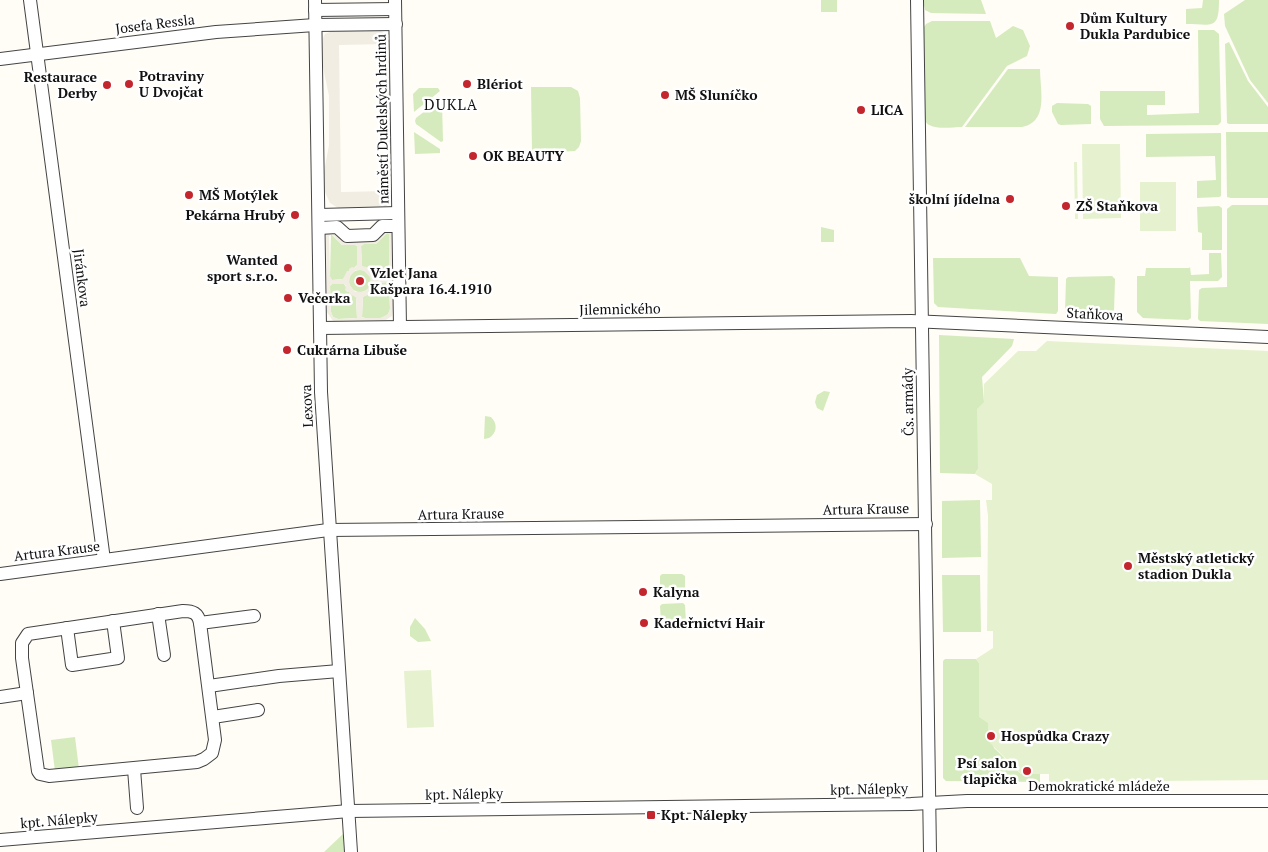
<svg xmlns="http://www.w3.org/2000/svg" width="1268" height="852" viewBox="0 0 1268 852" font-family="'PT Serif',serif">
  <rect width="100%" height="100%" fill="#fffdf5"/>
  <g fill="#d5ebbd">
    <rect x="821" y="0" width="16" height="12"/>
    <polygon points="923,0 981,0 986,14 931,13 925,10"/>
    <path d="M1203,0h16c0,31 -7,24 -33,24v-15l16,-1z"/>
    <polygon points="1245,0 1268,0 1268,103 1250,80 1225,26 1224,14"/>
    <path d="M932,21h58l6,17 17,-12 10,4 7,16 -3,10 -20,10 -45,61c-11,0 -31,4 -37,-6l-1,-94 2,-3z"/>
    <polygon points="1198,30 1214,30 1219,34 1221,122 1218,125 1104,126 1100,119 1100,91 1165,91 1165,105 1147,105 1147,115 1199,113"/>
    <polygon points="1229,42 1248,81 1268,107 1268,124 1229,124 1227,123 1225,44"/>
    <path d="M1008,69h32c0,21 9,53 -18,58h-57z"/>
    <polygon points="531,87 571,87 578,91 580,98 581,141 579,147 575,151 535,153 532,151"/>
    <polygon points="419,88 438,88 440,91 414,112 413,94"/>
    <polygon points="438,101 442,103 443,141 441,142 416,124 415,121 416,118"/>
    <polygon points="1057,103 1088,104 1091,106 1091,124 1061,125 1058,124 1052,112 1052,106"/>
    <polygon points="414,132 440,149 440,153 415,154"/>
    <polygon points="1226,132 1268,132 1268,198 1231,198 1227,197"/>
    <polygon points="1221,133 1221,196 1219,197 1197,198 1197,181 1216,180 1215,156 1146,157 1146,134"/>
    <polygon points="1232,205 1268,205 1268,324 1200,321 1198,319 1199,290 1202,288 1227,287 1227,209"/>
    <polygon points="1219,206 1222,208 1222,250 1202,250 1202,233 1198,232 1197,207"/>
    <polygon points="821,227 834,230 834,242 821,242"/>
    <polygon points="387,233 389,234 389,276 388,278 377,278 369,270 362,266 361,246 364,244 376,244"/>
    <polygon points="331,234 342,245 355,245 357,246 357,265 343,279 332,280 330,277"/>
    <polygon points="1209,253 1221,253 1222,277 1218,281 1190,281 1191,318 1188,320 1143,318 1137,312 1137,276 1145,276 1146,268 1189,268 1190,267 1191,275 1209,274"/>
    <polygon points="933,258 1020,258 1029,276 1058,277 1058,311 1056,314 938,307 934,303"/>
    <circle cx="360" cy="281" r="11"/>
    <polygon points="1112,276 1115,279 1114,312 1112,316 1067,314 1065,312 1066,279 1068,277"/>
    <path d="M388,282l1,3 1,24 -2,5c-6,6 -19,6 -26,3l1,-20 7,-5 7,-9z"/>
    <polygon points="332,284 344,284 350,293 356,297 357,318 338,319 333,317 331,312 330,286"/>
    <polygon points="939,335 1014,339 1012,346 982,377 984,402 978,469 975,474 940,473"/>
    <polygon points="824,391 830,392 823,411 817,408 815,402 817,395"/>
    <path d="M485,416l6,1c7,7 6,16 -2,21l-5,1z"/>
    <polygon points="980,500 981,557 942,558 942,501"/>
    <polygon points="662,574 682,574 685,576 685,594 683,596 663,596 660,594 660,576"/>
    <polygon points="942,575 980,575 981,632 943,632"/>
    <polygon points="683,603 685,605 686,623 684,625 663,626 661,623 660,606 662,604"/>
    <polygon points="415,618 425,629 431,641 418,642 410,636 410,627"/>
    <polygon points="945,659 976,659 979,663 988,723 994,748 1021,774 1040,774 1040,782 946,781 943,778 943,661"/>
    <polygon points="75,737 79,769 55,771 51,740"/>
    <polygon points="343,834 344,852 324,852"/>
  </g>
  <g fill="#e6f2cf">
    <polygon points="1082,144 1120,144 1121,218 1083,219"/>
    <polygon points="1074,162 1077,162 1078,219 1075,219"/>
    <rect x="1140" y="182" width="36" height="49"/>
    <polygon points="1047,341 1268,351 1268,780 1049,782 1049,774 1021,774 988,741 988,723 979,717 979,663 976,659 993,648 993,631 987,631 988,516 986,500 992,500 992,484 975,474 978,469 977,409 984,402 984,384 1018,351 1036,351"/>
    <polygon points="431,670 434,727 407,728 404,671"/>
  </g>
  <g fill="#f1ede2" fill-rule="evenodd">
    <path d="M379,30l8,5 3,7 2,157 -5,7 -4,2h-45l-8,-5 -5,-11 -1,-20 5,-27v-49l-7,-34 1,-24 2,-4 7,-3zM385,44l3,147 -47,1 -2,-147z"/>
    <path d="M384,231h7l2,4v72l-1,9 -8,5h-51l-6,-9 -1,-79zM387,233l2,1v42l-1,2h-11l-4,-2 -1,-6h-2v-2l-8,-2 -1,-20 3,-2h12zM332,234l10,11h13l2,1v19l-2,3 -3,-1 -3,2v2h-2l-4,8 -11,1 -2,-4 -1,-40zM356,270h7l8,8 -3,11 -6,3h-7l-6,-8 1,-8zM387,282l2,3 1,24 -2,5 -7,4h-17l-2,-1 1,-20 7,-3v-2h3l3,-8zM332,284h12l2,2 -1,4 2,2h2v2l7,3 1,21 -19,1 -5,-2 -2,-5 -1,-26z"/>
  </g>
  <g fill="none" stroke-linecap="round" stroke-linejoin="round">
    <g stroke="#444" stroke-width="14">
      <g id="minor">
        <polyline points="30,0 104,560"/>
        <polyline points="315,0 321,392 351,852"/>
        <polyline points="395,0 400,327"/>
        <polyline points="917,0 930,852"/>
        <polyline points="315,10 395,9"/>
        <polyline points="0,59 216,32 315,25 396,24"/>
        <polyline points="319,215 398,213"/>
        <polyline points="319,228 337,227 347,236 373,235 382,226 398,226"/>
        <polyline points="320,328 911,321 1268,337"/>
        <polyline points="0,574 328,530 926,524"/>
        <path d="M183,611c10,0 15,2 17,12l15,117 -3,13 -8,6 -7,3 -148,14 -9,-2 -2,-3 -16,-113v-15l6,-9z"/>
        <polyline points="158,614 164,655"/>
        <polyline points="200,623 254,616"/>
        <polyline points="67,628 72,665 118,658 113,621"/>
        <polyline points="209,686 279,676 339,671"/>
        <polyline points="0,697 27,693"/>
        <polyline points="213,717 258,710"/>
        <polyline points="134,769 137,808"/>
        <polyline points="0,840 349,811 911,804 967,801 1268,801"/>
      </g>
    </g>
    <use href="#minor" stroke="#fff" stroke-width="12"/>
  </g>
  <g fill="#c4262e" stroke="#fff" stroke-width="2">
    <circle cx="1070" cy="26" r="5"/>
    <circle cx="129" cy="84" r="5"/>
    <circle cx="467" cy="84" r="5"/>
    <circle cx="107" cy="85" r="5"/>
    <circle cx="665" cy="95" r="5"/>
    <circle cx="861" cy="110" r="5"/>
    <circle cx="473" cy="156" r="5"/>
    <circle cx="189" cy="195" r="5"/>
    <circle cx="1010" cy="199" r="5"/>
    <circle cx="1066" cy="206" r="5"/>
    <circle cx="295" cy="215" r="5"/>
    <circle cx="288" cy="268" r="5"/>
    <circle cx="360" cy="281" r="5"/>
    <circle cx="288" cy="298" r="5"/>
    <circle cx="287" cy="350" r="5"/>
    <circle cx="1128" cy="566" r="5"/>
    <circle cx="643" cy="592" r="5"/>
    <circle cx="644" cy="623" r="5"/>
    <circle cx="991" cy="736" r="5"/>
    <circle cx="1027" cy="771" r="5"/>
    <rect x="646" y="810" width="10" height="10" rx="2.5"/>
  </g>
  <g text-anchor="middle" stroke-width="5" stroke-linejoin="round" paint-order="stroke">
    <g font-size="14" font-weight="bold" fill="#111" stroke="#fff" text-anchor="start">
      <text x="1080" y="23">Dům Kultury<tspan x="1080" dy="16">Dukla Pardubice</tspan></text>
      <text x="139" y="81">Potraviny<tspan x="139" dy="16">U Dvojčat</tspan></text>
      <text x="97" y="82" text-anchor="end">Restaurace<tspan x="97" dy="16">Derby</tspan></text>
      <text x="477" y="89">Blériot</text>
      <text x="675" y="100">MŠ Sluníčko</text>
      <text x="871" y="115">LICA</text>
      <text x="483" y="161">OK BEAUTY</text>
      <text x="199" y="200">MŠ Motýlek</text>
      <text x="1000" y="204" text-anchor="end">školní jídelna</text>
      <text x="1076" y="211">ZŠ Staňkova</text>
      <text x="285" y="220" text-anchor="end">Pekárna Hrubý</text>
      <text x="278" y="265" text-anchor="end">Wanted<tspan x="278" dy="16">sport s.r.o.</tspan></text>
      <text x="370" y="278">Vzlet Jana<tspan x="370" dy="16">Kašpara 16.4.1910</tspan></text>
      <text x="298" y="303">Večerka</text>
      <text x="297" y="355">Cukrárna Libuše</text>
      <text x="1138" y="563">Městský atletický<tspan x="1138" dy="16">stadion Dukla</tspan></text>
      <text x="653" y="597">Kalyna</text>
      <text x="654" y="628">Kadeřnictví Hair</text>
      <text x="1001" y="741">Hospůdka Crazy</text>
      <text x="1017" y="768" text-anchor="end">Psí salon<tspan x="1017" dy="16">tlapička</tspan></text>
      <text x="661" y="820">Kpt. Nálepky</text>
    </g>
    <g font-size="14" fill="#111" stroke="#fff">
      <text transform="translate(155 24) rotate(-7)" y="5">Josefa Ressla</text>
      <text transform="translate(382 119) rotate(-91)" y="5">náměstí Dukelských hrdinů</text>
      <text transform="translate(82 278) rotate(83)" y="5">Jiránkova</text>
      <text transform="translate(620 309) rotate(-1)" y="5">Jilemnického</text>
      <text transform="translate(1095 314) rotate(3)" y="5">Staňkova</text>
      <text transform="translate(908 402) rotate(-91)" y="5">Čs. armády</text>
      <text transform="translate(307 406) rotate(-93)" y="5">Lexova</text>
      <text transform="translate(866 509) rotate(-1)" y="5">Artura Krause</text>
      <text transform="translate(461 514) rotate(-1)" y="5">Artura Krause</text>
      <text transform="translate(57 551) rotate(-7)" y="5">Artura Krause</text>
      <text x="1099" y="791">Demokratické mládeže</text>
      <text transform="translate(869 789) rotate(-1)" y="5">kpt. Nálepky</text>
      <text transform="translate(464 794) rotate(-1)" y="5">kpt. Nálepky</text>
      <text transform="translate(59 820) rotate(-5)" y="5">kpt. Nálepky</text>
    </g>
    <g font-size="15" letter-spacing="1" fill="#111" stroke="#fff">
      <text x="451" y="110">DUKLA</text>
    </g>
  </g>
</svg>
